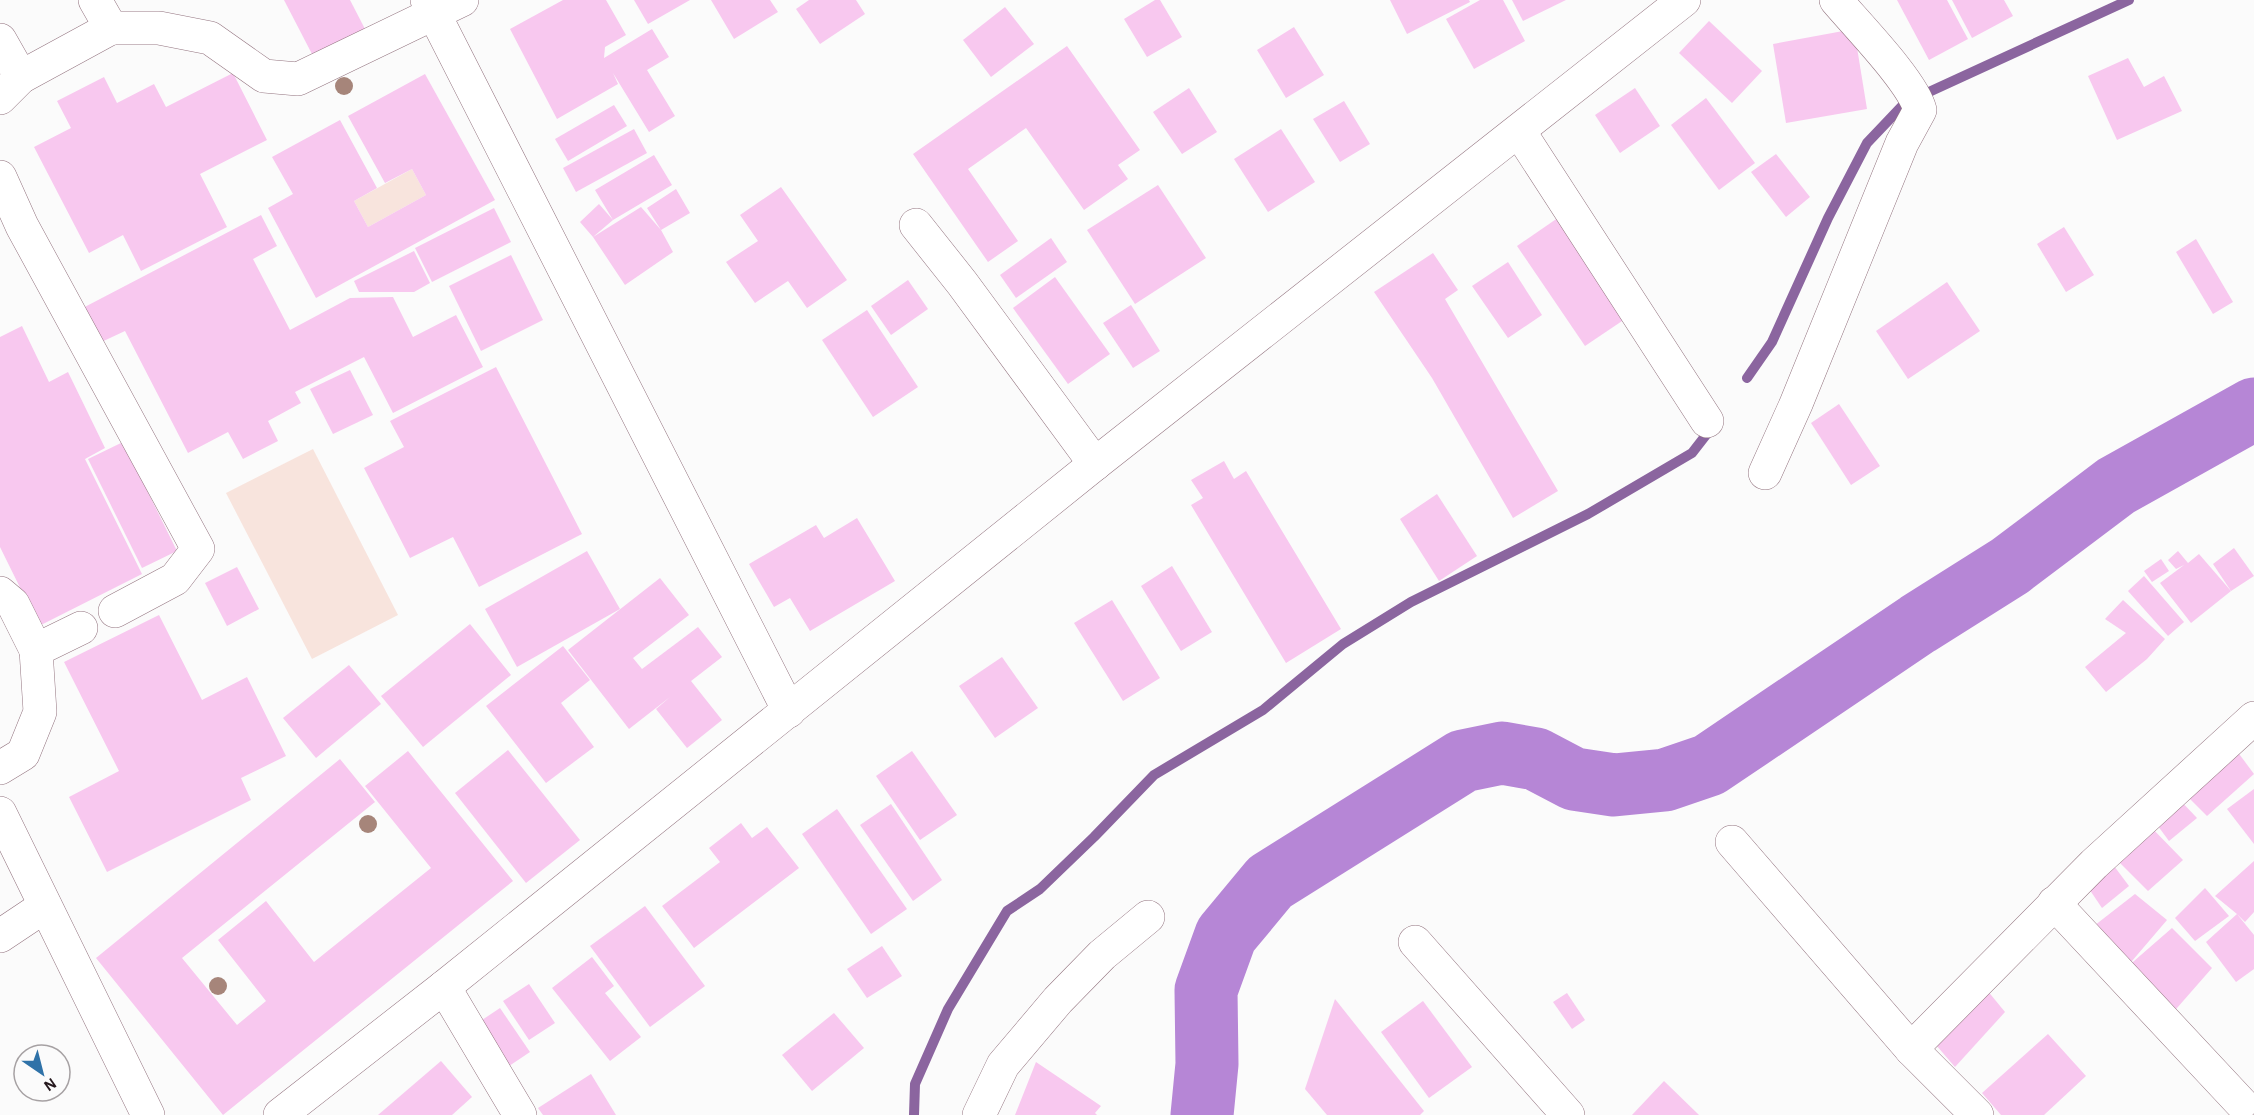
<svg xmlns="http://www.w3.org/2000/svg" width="2254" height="1115" viewBox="0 0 2254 1115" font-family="'Alegreya Sans',sans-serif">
  <rect width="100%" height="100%" fill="#fbfbfb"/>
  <g fill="#f8e4dd">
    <polygon points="412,169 426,195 368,227 354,201"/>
    <polygon points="313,449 398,615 312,659 226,493"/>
  </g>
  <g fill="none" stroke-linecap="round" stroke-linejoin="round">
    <g stroke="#8b659f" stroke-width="10">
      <polyline points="1747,378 1772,342 1828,218 1867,143 1905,103 2129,0"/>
      <polyline points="914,1115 915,1084 948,1009 1007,911 1040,889 1094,837 1154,775 1263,710 1343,644 1411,602 1588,514 1692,453 1713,426"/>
    </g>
    <polyline stroke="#b686d6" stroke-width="63" points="1202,1115 1207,1064 1206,990 1226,935 1270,882 1463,761 1502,753 1536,759 1574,779 1614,785 1665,780 1709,765 1918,624 2010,566 2116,486 2254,409"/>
  </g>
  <g fill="#f8c8ef">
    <polygon points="284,0 350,0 365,29 313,56"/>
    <polygon points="563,0 606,0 626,35 605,47 604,58 652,29 669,57 647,70 675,116 649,132 613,73 618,84 557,119 510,29"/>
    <polygon points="634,0 690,0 648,24"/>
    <polygon points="711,0 770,0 778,12 734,39"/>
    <polygon points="809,0 856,0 865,14 820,44 796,9"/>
    <polygon points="1155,0 1160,0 1182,37 1147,57 1124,19"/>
    <polygon points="1390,0 1469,0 1470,2 1407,34"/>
    <polygon points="1480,0 1503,0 1525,41 1474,69 1446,19"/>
    <polygon points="1512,0 1566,0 1523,21"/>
    <polygon points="1897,0 1947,0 1968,39 1929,60"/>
    <polygon points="1952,0 2004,0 2013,16 1972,38"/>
    <polygon points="1005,7 1034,44 991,77 963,40"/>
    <polygon points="1709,21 1762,71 1732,103 1679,53"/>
    <polygon points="1294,27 1324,75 1286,98 1257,50"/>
    <polygon points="1854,29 1867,109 1786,123 1773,44"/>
    <polygon points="1067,46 1140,150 1118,165 1128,179 1084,210 1026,128 968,169 1018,241 988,262 913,154"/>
    <polygon points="2128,58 2144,87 2164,76 2182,111 2117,140 2088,76"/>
    <polygon points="233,73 267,140 200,174 227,227 141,271 123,235 89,253 34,147 71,128 57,101 104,77 117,103 154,84 166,107"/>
    <polygon points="425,74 495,200 316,298 268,208 293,194 272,157 340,120 377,188 354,201 368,227 426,195 412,169 385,183 348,116"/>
    <polygon points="1189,88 1217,132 1182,154 1153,112"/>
    <polygon points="1635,88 1660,126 1620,153 1595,115"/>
    <polygon points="1706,98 1755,163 1719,190 1671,125"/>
    <polygon points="1344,101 1370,144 1340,162 1313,119"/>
    <polygon points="614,105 627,126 568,161 555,139"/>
    <polygon points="634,129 647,153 576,192 563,168"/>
    <polygon points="1281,129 1315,182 1268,212 1234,159"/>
    <polygon points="1776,154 1810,197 1786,217 1751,172"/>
    <polygon points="654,155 672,185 613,220 593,237 641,207 661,230 647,208 676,189 690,213 661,230 673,252 625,285 593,237 580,222 599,204 613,220 595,190"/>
    <polygon points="1158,185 1206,258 1135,304 1087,230"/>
    <polygon points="781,187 847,280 807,308 788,281 755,303 726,262 758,241 740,215"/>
    <polygon points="494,208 511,242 432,282 415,248"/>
    <polygon points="1565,213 1634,313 1585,346 1517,246"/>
    <polygon points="261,215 277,246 253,259 290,330 350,298 393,297 413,337 456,315 483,367 393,413 364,357 295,392 301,403 268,421 278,441 243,459 228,432 188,453 125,331 95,345 77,311"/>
    <polygon points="2064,227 2094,275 2066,292 2037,244"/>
    <polygon points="1051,238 1067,262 1016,298 1000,275"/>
    <polygon points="2196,239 2233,302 2213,314 2176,252"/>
    <polygon points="414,251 430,283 414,292 359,292 354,281"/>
    <polygon points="1433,253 1458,290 1445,299 1558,491 1513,518 1432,378 1374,292"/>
    <polygon points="511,255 543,320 481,351 449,286"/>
    <polygon points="1508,262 1542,315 1508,338 1472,286"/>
    <polygon points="1055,277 1110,354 1068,384 1013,308"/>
    <polygon points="908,280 928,309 891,335 871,306"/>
    <polygon points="1947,282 1980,331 1908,379 1876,331"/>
    <polygon points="1131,305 1160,351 1133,368 1103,323"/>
    <polygon points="867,310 918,387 873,417 822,340"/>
    <polygon points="22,326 49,382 68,372 105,448 85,459 142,574 39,626 0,547 0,337"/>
    <polygon points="496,367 582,534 479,587 453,537 410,558 364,468 404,447 390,421"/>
    <polygon points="350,370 373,415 333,434 310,389"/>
    <polygon points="1839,404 1880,466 1851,485 1811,423"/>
    <polygon points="123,442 177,551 142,568 88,459"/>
    <polygon points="1224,461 1234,479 1246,471 1341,629 1286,663 1191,505 1203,498 1191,480"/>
    <polygon points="1437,494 1477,556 1439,581 1400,519"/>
    <polygon points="857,518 895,581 810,631 790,598 774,607 749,564 816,525 824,538"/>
    <polygon points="2234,548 2254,576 2231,591 2213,564"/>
    <polygon points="587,551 620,609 517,667 485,609"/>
    <polygon points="2178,551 2188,563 2199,554 2231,591 2191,623 2160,583 2184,565 2176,569 2168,560"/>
    <polygon points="2161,559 2169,571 2152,582 2144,571"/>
    <polygon points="1172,566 1212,632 1181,651 1141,586"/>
    <polygon points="237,567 259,609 227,626 205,583"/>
    <polygon points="2144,576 2184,622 2168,636 2128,591"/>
    <polygon points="660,578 689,615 633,658 642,669 698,627 722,657 691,681 722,720 687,748 656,709 670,697 629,729 568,650"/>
    <polygon points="1112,600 1160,678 1123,701 1074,623"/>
    <polygon points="2123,600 2165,639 2147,659 2106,692 2085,667 2126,633 2105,619"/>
    <polygon points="159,615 202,700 247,677 286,756 241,778 251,800 107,872 69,797 119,771 64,662"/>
    <polygon points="470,624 511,675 423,747 381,696"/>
    <polygon points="563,646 590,680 561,703 594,747 546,783 486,706"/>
    <polygon points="1002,657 1038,708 995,738 959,686"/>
    <polygon points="349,665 381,704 316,758 283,718"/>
    <polygon points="2231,743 2254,774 2207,816 2182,791"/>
    <polygon points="508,750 580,840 526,883 455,793"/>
    <polygon points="408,751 513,881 223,1115 96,958 340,759 375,802 182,958 237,1025 266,1001 218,940 266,901 314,962 431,868 365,786"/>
    <polygon points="912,751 957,815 920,840 876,776"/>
    <polygon points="2254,789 2254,844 2227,809"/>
    <polygon points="2177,797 2197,818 2169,841 2152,818"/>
    <polygon points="891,804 942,880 913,901 860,825"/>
    <polygon points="837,809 907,909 871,934 802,834"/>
    <polygon points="2146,822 2183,860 2148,891 2111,854"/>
    <polygon points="741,823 752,838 767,827 799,868 694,948 662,906 720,862 709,848"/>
    <polygon points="2108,858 2129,886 2102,908 2083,880"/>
    <polygon points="2254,861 2254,912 2245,922 2237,914 2254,935 2254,969 2236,982 2206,942 2237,914 2215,896"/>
    <polygon points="2205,888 2229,916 2195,941 2175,918"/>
    <polygon points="2135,894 2167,920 2126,968 2172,928 2212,968 2170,1016 2090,929"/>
    <polygon points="645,906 705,986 650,1027 590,946"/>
    <polygon points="882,946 902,976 867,998 847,969"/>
    <polygon points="592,957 614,986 605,993 641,1037 610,1061 552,988"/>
    <polygon points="529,984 555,1023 529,1040 503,1001"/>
    <polygon points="1982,984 2005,1012 1955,1067 1930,1038"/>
    <polygon points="1567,993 1585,1020 1572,1029 1553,1002"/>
    <polygon points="1335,999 1424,1111 1420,1115 1327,1115 1305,1089"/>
    <polygon points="1423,1001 1472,1067 1429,1098 1381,1032"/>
    <polygon points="500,1008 530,1052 500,1072 470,1028"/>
    <polygon points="834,1013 864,1048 812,1091 782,1055"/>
    <polygon points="2048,1034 2086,1076 2044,1115 2001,1115 1982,1093"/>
    <polygon points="441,1061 472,1097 452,1115 378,1115"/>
    <polygon points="1036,1062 1101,1106 1095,1113 1097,1115 1015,1115"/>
    <polygon points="591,1074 616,1115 543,1115 538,1108"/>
    <polygon points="1664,1081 1699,1115 1632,1115"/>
  </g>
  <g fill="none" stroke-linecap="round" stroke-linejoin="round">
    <g stroke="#947580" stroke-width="34">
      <g id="minor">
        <polyline points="95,0 111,28 159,28 210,38 264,76 298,79 462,0"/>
        <polyline points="427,0 789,711"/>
        <polyline points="0,40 21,77"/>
        <polyline points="0,98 21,77 111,28"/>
        <polyline points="1519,131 1707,421"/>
        <polyline points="0,177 22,226 198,549 175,579 115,611"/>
        <polyline points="916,225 962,283 1095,464"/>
        <path d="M1765,473l31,-69 106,-261 18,-33c-7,-28 -63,-85 -84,-110"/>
        <polyline points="0,593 13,604 36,650"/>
        <polyline points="0,768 23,754 40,712 36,650 81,628"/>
        <polyline points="0,813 148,1115"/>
        <polyline points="1732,842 1911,1049 1977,1115"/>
        <polyline points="2054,903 2241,1103"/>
        <polyline points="0,936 45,906"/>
        <polyline points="1415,942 1568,1115"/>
        <polyline points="444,987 520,1115"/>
        <polyline points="1911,1049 2094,864 2254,718"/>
        <polyline points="280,1115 444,987 1095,464 1684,0"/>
        <polyline points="979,1115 1003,1065 1058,1000 1102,955 1148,917"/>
      </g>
    </g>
    <use href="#minor" stroke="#fff" stroke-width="33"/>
  </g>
  <g fill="#a6857a">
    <circle cx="344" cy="86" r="9"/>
    <circle cx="368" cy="824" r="9"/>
    <circle cx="218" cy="986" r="9"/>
  </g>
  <g transform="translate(42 1073) rotate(145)"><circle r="28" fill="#fbfbfb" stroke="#a6a1a3" stroke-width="1.5"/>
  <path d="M0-4.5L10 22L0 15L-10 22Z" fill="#2f72a8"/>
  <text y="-9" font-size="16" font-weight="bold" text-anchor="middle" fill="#26191e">N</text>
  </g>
</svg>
